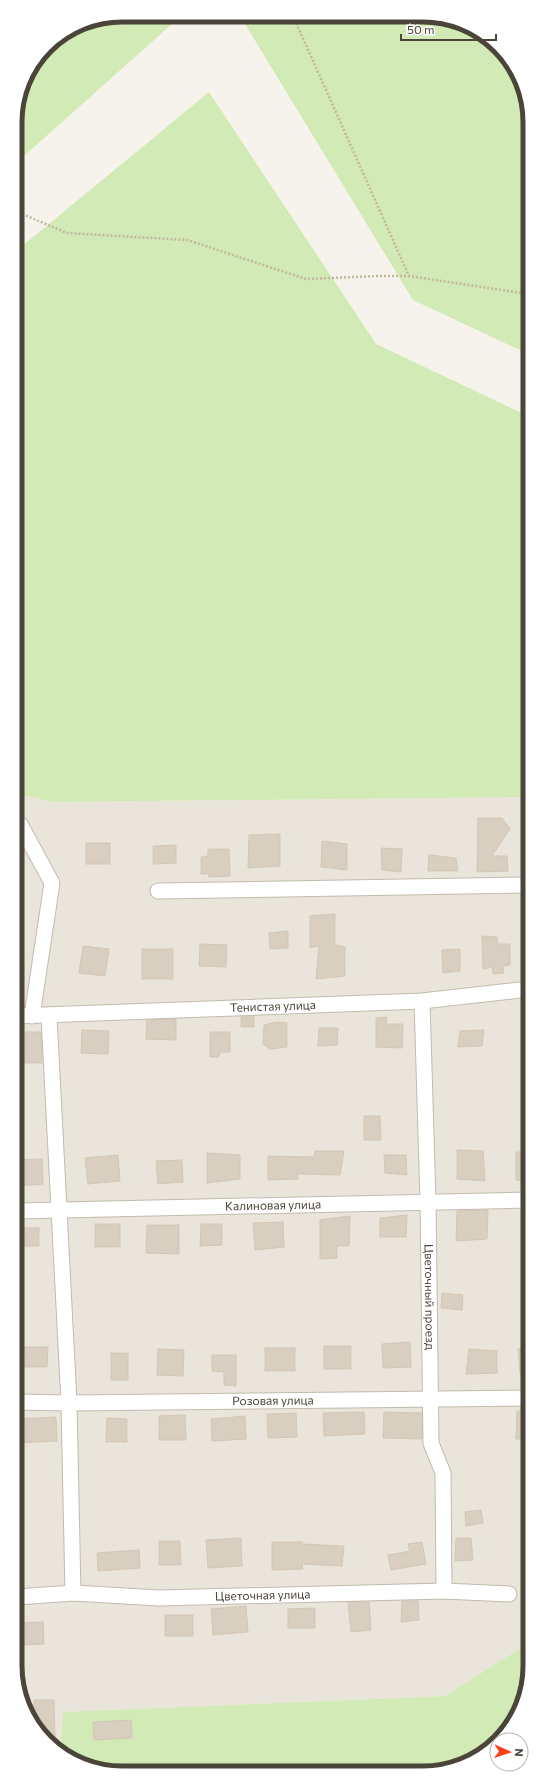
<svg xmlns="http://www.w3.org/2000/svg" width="545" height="1788" viewBox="0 0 545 1788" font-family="Commissioner,sans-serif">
  <rect width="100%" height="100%" fill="#f6f3ec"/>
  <polygon fill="#eae5da" points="16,796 27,796 53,802 529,797 530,1642 445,1696 64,1712 61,1749 46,1741 17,1686"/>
  <g fill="#d2eab5">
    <polygon points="122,15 182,15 15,164 15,115 23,81 47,46 81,23"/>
    <polygon points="245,16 444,17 499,47 528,102 528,354 413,300 245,24"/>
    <polygon points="209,92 376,344 528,416 529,797 53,802 27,796 16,796 15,252"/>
    <polygon points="530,1642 530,1673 522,1707 503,1737 497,1740 497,1742 476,1759 443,1771 102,1771 61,1749 63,1712 445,1696"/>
  </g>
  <g fill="#d8cfc1" stroke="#d3c7b4">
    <polygon points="478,818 502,818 510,829 492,856 507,856 508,871 477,872"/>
    <polygon points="280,834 280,866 248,868 249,835"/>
    <polygon points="322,841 347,844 347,870 321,867"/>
    <rect x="86" y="843" width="24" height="21"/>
    <polygon points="176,845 176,863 153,864 153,846"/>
    <polygon points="381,848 402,849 401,872 382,870"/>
    <polygon points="208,849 229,849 230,876 209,877 209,874 201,874 201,857 208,856"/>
    <polygon points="429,855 456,858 458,871 428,871"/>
    <polygon points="335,914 335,945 345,947 345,976 316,979 319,946 310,948 310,916"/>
    <polygon points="288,931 288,948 270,949 269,933"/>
    <polygon points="482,936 497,937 498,944 510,944 510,965 503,966 504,973 493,974 492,967 483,969"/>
    <polygon points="200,944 227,945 226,967 199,966"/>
    <polygon points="83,946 109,949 105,976 79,973"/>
    <rect x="142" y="949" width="31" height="30"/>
    <polygon points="460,949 460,971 443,973 442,950"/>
    <polygon points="254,1016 254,1027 241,1027 241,1017"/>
    <polygon points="387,1017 386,1024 403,1024 402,1048 376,1047 376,1018"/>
    <polygon points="176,1019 176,1040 146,1039 147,1020"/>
    <polygon points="277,1022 287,1023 287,1047 270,1049 263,1044 264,1025"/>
    <polygon points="319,1028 338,1028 337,1045 318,1046"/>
    <polygon points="82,1030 109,1031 108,1054 81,1053"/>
    <polygon points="484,1030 482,1046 458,1047 460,1031"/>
    <polygon points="17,1032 41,1032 42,1063 18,1063"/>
    <polygon points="210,1032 230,1032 230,1052 221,1052 218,1057 210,1057"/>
    <polygon points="364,1116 380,1116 381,1140 364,1140"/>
    <polygon points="457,1150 483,1151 485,1181 457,1179"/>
    <polygon points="315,1151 344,1151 340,1175 298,1174 298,1179 268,1180 268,1156 314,1157"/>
    <polygon points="516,1152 529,1152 529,1181 516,1180"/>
    <polygon points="207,1153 240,1155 240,1179 207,1183"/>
    <polygon points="118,1155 120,1181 88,1184 85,1158"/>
    <polygon points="384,1155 406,1155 407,1175 385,1173"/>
    <polygon points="42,1159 43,1184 16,1186 16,1160"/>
    <polygon points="182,1160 183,1182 158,1184 156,1161"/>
    <polygon points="488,1210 487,1239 456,1241 457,1211"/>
    <polygon points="407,1215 406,1237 380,1237 380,1218"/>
    <polygon points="350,1216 349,1246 337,1246 337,1258 320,1259 320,1220"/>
    <polygon points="283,1222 284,1247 255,1250 253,1223"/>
    <rect x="95" y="1224" width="25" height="23"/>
    <polygon points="201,1224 222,1224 222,1245 200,1246"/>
    <polygon points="147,1225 179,1225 179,1254 146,1253"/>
    <rect x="21" y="1228" width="18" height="18"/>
    <polygon points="442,1293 463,1295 462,1310 441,1308"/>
    <polygon points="410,1342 411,1367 383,1368 382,1344"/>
    <rect x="324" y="1346" width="27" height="23"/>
    <polygon points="17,1347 48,1347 47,1367 17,1367"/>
    <rect x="265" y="1348" width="30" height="23"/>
    <polygon points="529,1348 529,1374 520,1374 518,1349"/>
    <polygon points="158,1349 184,1350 183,1376 157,1375"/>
    <polygon points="469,1349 497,1351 497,1373 466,1374"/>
    <rect x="111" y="1353" width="17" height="27"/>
    <polygon points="212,1355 236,1355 236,1386 224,1385 224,1372 212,1371"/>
    <polygon points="517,1411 529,1411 530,1439 516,1439"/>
    <polygon points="364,1412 365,1434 324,1436 323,1413"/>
    <polygon points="384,1412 422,1413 422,1439 383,1438"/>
    <polygon points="296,1413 297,1437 268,1438 267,1414"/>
    <polygon points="185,1415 186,1440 159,1440 159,1416"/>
    <polygon points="245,1416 246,1439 212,1441 211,1419"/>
    <polygon points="56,1417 57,1441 17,1443 17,1419"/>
    <polygon points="107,1418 127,1419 127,1442 106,1442"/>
    <polygon points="481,1510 483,1523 466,1526 465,1512"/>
    <polygon points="241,1538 242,1566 208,1568 206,1540"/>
    <polygon points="456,1538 471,1538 473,1560 455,1561"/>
    <polygon points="159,1541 180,1541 181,1565 159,1565"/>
    <polygon points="272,1542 302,1542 302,1544 344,1546 342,1566 302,1564 303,1569 272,1570"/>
    <polygon points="422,1542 426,1564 391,1570 388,1555 410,1551 408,1544"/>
    <polygon points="139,1550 140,1568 98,1571 97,1553"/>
    <polygon points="402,1601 418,1601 419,1620 401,1622"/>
    <polygon points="348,1602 369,1602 371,1630 351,1632"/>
    <polygon points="246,1606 248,1632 213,1635 211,1609"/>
    <polygon points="315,1608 315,1628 288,1628 288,1609"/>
    <rect x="165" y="1615" width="28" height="21"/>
    <polygon points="43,1622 44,1644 21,1645 20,1623"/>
    <polygon points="34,1700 54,1700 55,1737 44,1737 34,1718"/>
    <polygon points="131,1720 132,1738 94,1740 93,1722"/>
  </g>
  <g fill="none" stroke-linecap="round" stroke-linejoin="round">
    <g stroke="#c2bbae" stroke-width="17">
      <g id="minor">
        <polyline points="16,823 20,824 52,883 32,1016"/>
        <polyline points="158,891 529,885"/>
        <path id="s1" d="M422,1001l6,200 3,242 12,30 1,118"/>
        <path id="s2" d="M16,1016l406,-15 107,-12"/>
        <polyline points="49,1016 69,1403 73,1593"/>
        <path id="s3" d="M16,1211l513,-11"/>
        <path id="s4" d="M17,1402l52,1 460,-5"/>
        <path id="s5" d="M17,1597l56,-4 86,5 285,-7 65,3"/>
      </g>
    </g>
    <g stroke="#c4b79f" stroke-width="2.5" stroke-dasharray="2 2" stroke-linecap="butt">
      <polyline points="293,16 409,276"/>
      <polyline points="15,211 67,233 187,240 306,279 377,276 409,276 528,294"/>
    </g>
    <use href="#minor" stroke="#fff" stroke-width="15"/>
  </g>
  <g text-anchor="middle" stroke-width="3" stroke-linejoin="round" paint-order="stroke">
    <g font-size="12" fill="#4b4439" stroke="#fff">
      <text dy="4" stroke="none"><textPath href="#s2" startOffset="257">Тенистая улица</textPath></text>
      <text dy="4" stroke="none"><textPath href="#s3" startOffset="257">Калиновая улица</textPath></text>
      <text dy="4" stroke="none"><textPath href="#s1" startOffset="296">Цветочный проезд</textPath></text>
      <text dy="4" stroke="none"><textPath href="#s4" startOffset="256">Розовая улица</textPath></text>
      <text dy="4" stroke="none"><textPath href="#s5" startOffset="246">Цветочная улица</textPath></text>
    </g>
  </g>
  <path d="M0 0H545V1788H0ZM122 22H423A100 100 0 0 1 523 122V1666A100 100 0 0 1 423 1766H122A100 100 0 0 1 22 1666V122A100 100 0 0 1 122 22Z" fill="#fff" fill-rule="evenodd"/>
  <path fill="none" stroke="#4b4439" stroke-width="5" d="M122 22H423A100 100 0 0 1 523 122V1666A100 100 0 0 1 423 1766H122A100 100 0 0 1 22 1666V122A100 100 0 0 1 122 22Z"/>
  <g transform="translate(509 1752) rotate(93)"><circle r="19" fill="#ffffff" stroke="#b7b4b0"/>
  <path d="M0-3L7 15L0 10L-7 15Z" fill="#fc3f1d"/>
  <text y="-6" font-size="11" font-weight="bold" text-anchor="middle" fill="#4b4439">N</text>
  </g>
  <path d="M401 34v6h95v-6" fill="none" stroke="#4b4439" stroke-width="2"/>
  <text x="407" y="34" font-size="12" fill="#4b4439" stroke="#ffffff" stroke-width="3" paint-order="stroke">50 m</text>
</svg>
